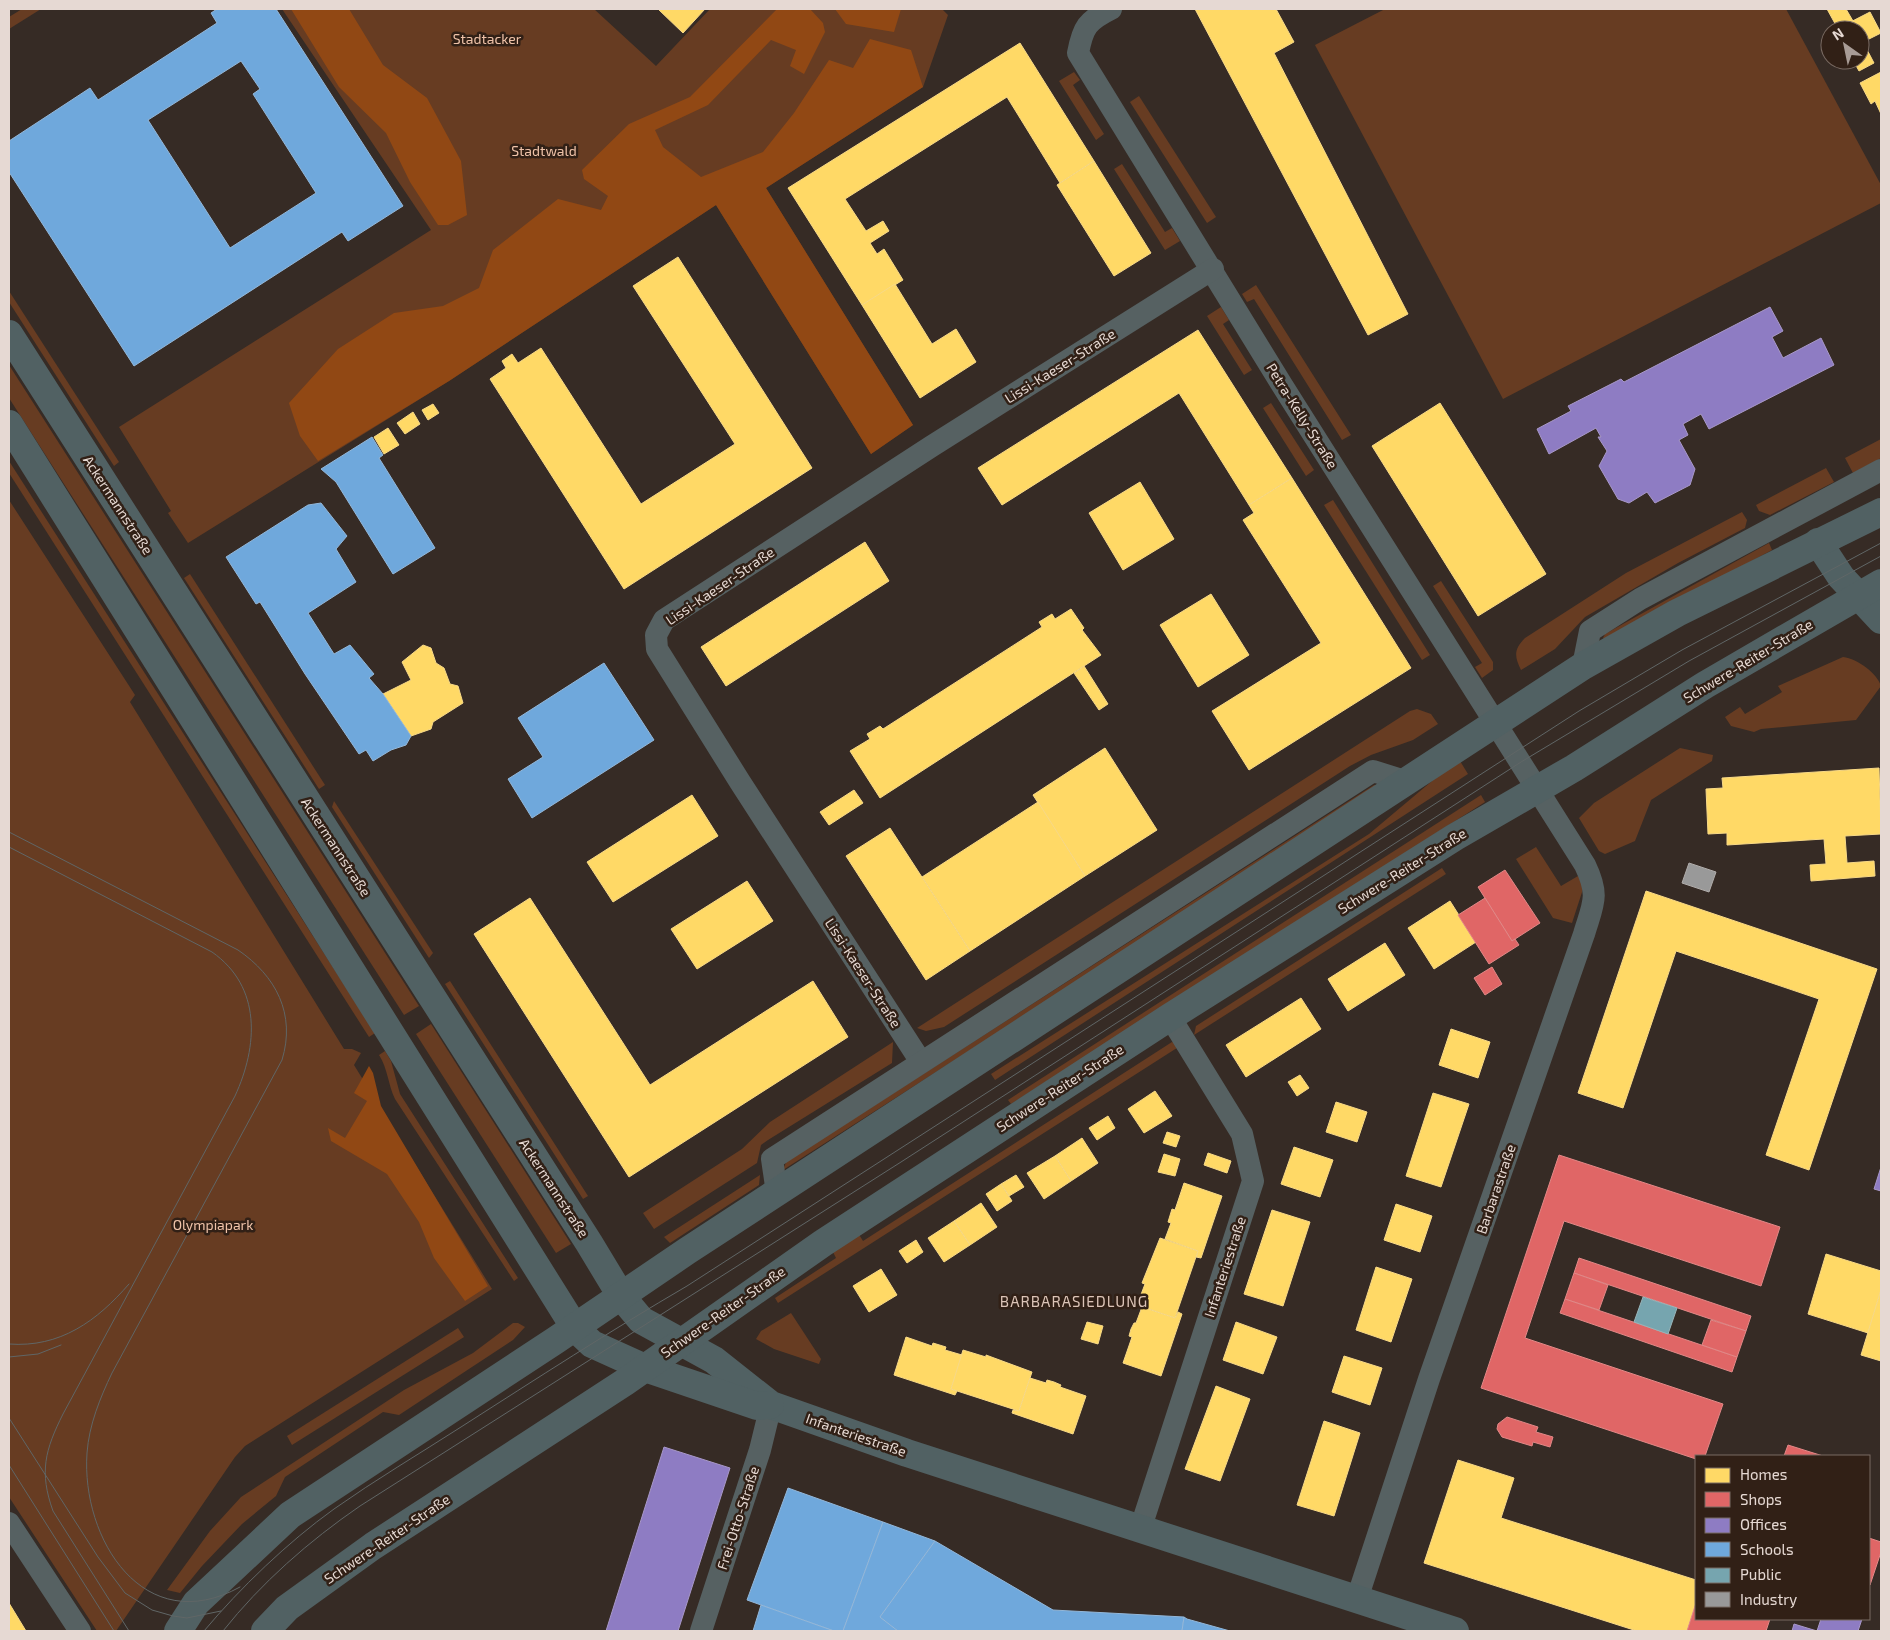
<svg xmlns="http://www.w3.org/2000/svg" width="1890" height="1640" viewBox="0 0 1890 1640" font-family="'Exo 2',sans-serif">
  <rect width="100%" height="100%" fill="#362b25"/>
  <g fill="#673c22">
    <polygon points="22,9 41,9 9,29 9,17"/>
    <polygon points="282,9 594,9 656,66 710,9 942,9 948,15 923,87 766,188 913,425 871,454 716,205 449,381 188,543 168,513 171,511 119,427 431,230"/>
    <polygon points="1385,9 1786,9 1881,185 1881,203 1503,399 1315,45"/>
    <polygon points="1074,72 1080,80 1073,85 1104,134 1096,140 1059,81"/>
    <polygon points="1139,96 1216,217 1207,223 1130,102"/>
    <polygon points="1122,164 1165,232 1172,228 1180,241 1165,250 1114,169"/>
    <polygon points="1256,285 1351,435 1342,440 1254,299 1247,302 1242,294"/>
    <polygon points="9,291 119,462 114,466 9,302"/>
    <polygon points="1221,307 1229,320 1223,324 1252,370 1244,375 1207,316"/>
    <polygon points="9,365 419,1006 404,1015 9,398"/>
    <polygon points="1271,403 1314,470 1306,476 1263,408"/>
    <polygon points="1881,439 1881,458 1853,473 1845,458"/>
    <polygon points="9,461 375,1033 369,1037 9,473"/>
    <polygon points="1826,468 1834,482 1770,515 1759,511 1756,505"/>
    <polygon points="9,500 135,695 130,702 344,1049 352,1049 361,1053 354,1065 492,1289 245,1446 235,1457 116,1631 97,1631 9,1497"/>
    <polygon points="1333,500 1430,655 1422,660 1324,505"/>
    <path d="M1742,512l5,8 -2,8 -67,35 -93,54 -30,32 -34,21c-7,-14 -7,-21 4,-32l101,-65z"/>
    <polygon points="1769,543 1772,550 1605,640 1603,638 1605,634"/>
    <polygon points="190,574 325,785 319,789 184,578"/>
    <polygon points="1441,581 1493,662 1493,670 1482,678 1475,667 1482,663 1433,586"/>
    <path d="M1843,657c15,2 34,16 38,29l-25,34 -95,9 -7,3 -23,-6 -6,-9 15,-10 5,7 37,-22 -4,-6z"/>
    <polygon points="1417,709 1431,714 1438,724 1413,740 1371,755 1350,766 944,1027 926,1031 917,1028 1410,711"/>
    <polygon points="1680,748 1713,755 1712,761 1651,800 1635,841 1605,854 1599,851 1579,818 1594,803"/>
    <polygon points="1460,761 1468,774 995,1080 991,1074 1369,834 1438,776"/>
    <polygon points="1374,785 1376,785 1356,803 783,1170 786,1162"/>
    <polygon points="1481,795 1485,802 1011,1104 1008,1100"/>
    <polygon points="334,801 433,953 429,958 332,807"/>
    <polygon points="1536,847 1561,886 1578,876 1584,886 1572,923 1553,918 1516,859"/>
    <polygon points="1442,868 1446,874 1194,1035 1196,1026"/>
    <polygon points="450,981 588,1196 583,1199 445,984"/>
    <polygon points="431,1024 571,1244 556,1253 416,1034"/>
    <polygon points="893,1042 892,1063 768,1140 761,1145 757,1163 654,1229 643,1213 742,1149 770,1122"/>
    <polygon points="1172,1042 1180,1046 778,1303 775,1298 836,1258 832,1250 858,1233 863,1241"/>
    <path d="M385,1051l6,10 9,33 118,184 -4,3 -119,-182c-7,-14 -7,-30 -16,-44z"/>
    <polygon points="760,1175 759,1185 670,1243 664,1237"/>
    <polygon points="791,1313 821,1359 819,1364 774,1349 756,1339 761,1331"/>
    <polygon points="513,1323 518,1323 525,1327 513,1340 399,1415 383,1412 285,1477 276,1496 242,1524 202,1566 180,1593 167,1590 210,1531 241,1497 404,1390 473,1353"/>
    <polygon points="458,1328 464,1337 292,1445 287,1436"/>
  </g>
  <g fill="#914814">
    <polygon points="291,9 349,9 383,65 427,98 461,161 467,215 448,225 438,225 410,182 386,133 339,87"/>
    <polygon points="777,9 810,9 823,23 825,32 804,74 790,66 796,50 771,40 708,105 655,130 663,147 701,177 763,152 794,113 829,60 853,68 870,39 911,50 923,87 766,188 913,425 871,454 716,205 449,381 318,461 300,436 289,403 338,349 394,313 443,306 479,288 493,250 558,199 601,210 608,196 584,179 582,170 629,124 690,97"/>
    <polygon points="835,9 901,9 894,32 846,24"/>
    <polygon points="369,1066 373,1073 381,1106 488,1286 465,1301 434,1258 419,1222 387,1174 331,1141 328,1128 345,1138 367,1101 354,1093"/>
  </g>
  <g fill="#ffd966" stroke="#f8d987">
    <polygon points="658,9 705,9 683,33"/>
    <polygon points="1195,9 1276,9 1294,42 1274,53 1408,314 1368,335"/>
    <polygon points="1827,9 1846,9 1853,21 1838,29"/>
    <polygon points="1870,12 1881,33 1863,42 1874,63 1859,71 1853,60 1860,60 1860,30 1835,30"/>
    <polygon points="1020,43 1094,161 1060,183 1007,97 845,199 866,231 883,221 889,231 870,243 877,254 884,249 903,280 862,305 788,188"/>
    <polygon points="1881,72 1881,114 1875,101 1871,104 1860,83"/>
    <polygon points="1094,161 1151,253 1114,276 1057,185"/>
    <polygon points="678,257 812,468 624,589 490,379 506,368 502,361 512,354 518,363 541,348 641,504 735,444 633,286"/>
    <polygon points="895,284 932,344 956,329 976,362 920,398 862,305"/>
    <polygon points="1198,330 1292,478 1249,505 1179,393 1002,505 978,468"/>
    <polygon points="1440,403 1546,574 1478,616 1372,446"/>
    <polygon points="433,404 439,413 428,420 422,410"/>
    <polygon points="413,412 420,424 405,434 397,423"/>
    <polygon points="388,428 399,445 384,454 374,437"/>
    <polygon points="1292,478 1411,668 1249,770 1212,711 1321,643 1243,520 1254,513 1249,505"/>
    <polygon points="1140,482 1174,539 1123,570 1089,513"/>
    <polygon points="865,542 889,581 726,686 701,647"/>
    <polygon points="1211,594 1249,655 1198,687 1160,625"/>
    <polygon points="1071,609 1084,628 1082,630 1101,655 880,798 850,751 870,739 867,734 880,726 883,729 1042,627 1039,622 1052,614 1055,619"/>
    <polygon points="423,645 431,648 436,663 444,668 450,684 458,686 463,703 433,722 431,729 411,736 383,694 411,680 402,662"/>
    <polygon points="1084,666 1108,704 1099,710 1074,673"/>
    <polygon points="1105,748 1157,830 1085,876 1033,795"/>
    <polygon points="1879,768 1881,834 1845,836 1847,863 1874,861 1875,876 1811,881 1810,865 1826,864 1824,839 1727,845 1727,833 1708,834 1706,789 1723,788 1722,778"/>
    <polygon points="854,790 863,803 829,825 820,812"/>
    <polygon points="692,795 718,836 613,902 587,862"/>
    <polygon points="1038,802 1085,876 970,951 922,877"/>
    <polygon points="890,828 970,951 926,980 846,856"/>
    <polygon points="747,881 773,921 697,969 671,929"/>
    <polygon points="1646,891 1877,969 1809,1170 1766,1155 1819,999 1754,977 1676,951 1623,1108 1578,1093"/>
    <polygon points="530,898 650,1085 813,981 848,1037 629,1177 474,934"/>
    <polygon points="1450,901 1476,942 1434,969 1408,928"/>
    <polygon points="1385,943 1405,975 1348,1011 1328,979"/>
    <polygon points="1301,998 1321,1029 1246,1077 1226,1045"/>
    <polygon points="1451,1029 1490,1042 1478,1078 1439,1065"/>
    <polygon points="1300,1075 1309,1088 1297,1096 1288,1082"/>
    <polygon points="1155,1091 1172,1116 1144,1133 1128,1109"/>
    <polygon points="1433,1093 1469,1104 1441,1187 1406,1176"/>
    <polygon points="1336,1102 1367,1112 1357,1142 1326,1132"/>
    <polygon points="1108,1116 1115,1128 1097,1140 1089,1128"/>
    <polygon points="1167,1132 1180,1136 1176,1147 1163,1143"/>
    <polygon points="1082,1138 1098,1163 1071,1181 1055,1156"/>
    <polygon points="1294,1147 1333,1160 1320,1197 1281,1184"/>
    <polygon points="1208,1153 1231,1161 1227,1173 1204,1165"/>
    <polygon points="1164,1154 1180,1159 1175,1176 1158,1172"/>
    <polygon points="1055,1156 1071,1181 1044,1199 1027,1173"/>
    <polygon points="1016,1175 1024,1187 1009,1196 1001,1184"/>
    <polygon points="1184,1183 1222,1196 1201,1258 1196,1257 1198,1251 1165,1239 1171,1223 1168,1222 1172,1209 1175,1210"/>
    <polygon points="1001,1184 1012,1201 997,1211 986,1194"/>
    <polygon points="981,1203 997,1227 970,1245 954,1221"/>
    <polygon points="1396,1204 1432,1216 1420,1252 1384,1240"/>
    <polygon points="1272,1210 1310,1222 1283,1306 1244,1294"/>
    <polygon points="954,1221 970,1245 944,1262 928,1238"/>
    <polygon points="1160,1238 1198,1251 1175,1318 1137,1305 1145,1284 1142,1283"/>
    <polygon points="916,1240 923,1252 907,1263 899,1251"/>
    <polygon points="1826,1254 1881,1271 1881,1290 1868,1333 1808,1314"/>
    <polygon points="1376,1267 1412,1279 1391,1342 1356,1330"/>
    <polygon points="881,1269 897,1295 869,1312 853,1286"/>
    <polygon points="1881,1290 1881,1361 1861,1355"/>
    <polygon points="1142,1307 1175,1318 1178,1312 1182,1314 1161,1376 1123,1363 1132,1337 1129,1336 1131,1329 1134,1323 1136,1323"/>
    <polygon points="1087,1322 1103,1326 1098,1344 1081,1339"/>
    <polygon points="1236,1322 1277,1337 1263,1374 1223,1360"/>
    <polygon points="906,1337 932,1346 933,1343 946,1347 945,1350 962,1355 951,1389 957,1391 955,1395 894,1375"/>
    <polygon points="963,1350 986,1357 986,1355 1032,1372 1019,1411 951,1389"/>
    <polygon points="1344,1356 1382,1368 1370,1405 1332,1392"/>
    <polygon points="1030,1378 1046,1383 1047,1380 1054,1382 1061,1385 1060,1387 1086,1396 1073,1434 1012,1413 1013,1410 1019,1411"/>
    <polygon points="1216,1386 1250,1399 1220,1481 1185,1469"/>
    <polygon points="1324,1421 1360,1433 1334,1516 1297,1505"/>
    <polygon points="1458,1460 1514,1478 1501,1518 1696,1580 1696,1603 1687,1631 1637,1631 1424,1563"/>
    <polygon points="9,1603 26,1631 9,1631"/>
  </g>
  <g fill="#e06666" stroke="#e28887">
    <polygon points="1505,870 1540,923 1512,941 1478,887"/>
    <polygon points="1485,898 1512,941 1515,939 1519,945 1489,964 1458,915"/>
    <polygon points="1492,967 1502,984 1485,995 1474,978"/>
    <polygon points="1559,1155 1780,1227 1761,1286 1564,1221 1525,1338 1723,1404 1705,1456 1696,1456 1696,1459 1481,1388"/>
    <polygon points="1579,1258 1751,1316 1746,1331 1574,1273"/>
    <polygon points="1574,1273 1608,1285 1599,1310 1565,1299"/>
    <polygon points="1565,1299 1737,1357 1732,1372 1560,1313"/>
    <polygon points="1711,1320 1746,1331 1737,1357 1702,1345"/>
    <polygon points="1507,1417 1538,1427 1536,1432 1553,1437 1550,1447 1533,1442 1532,1446 1502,1437 1497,1429 1498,1424"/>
    <polygon points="1788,1445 1823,1456 1784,1456"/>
    <polygon points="1869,1538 1881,1542 1881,1552 1870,1585"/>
    <polygon points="1696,1603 1696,1619 1770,1619 1766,1631 1687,1631"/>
  </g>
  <g fill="#8e7cc3" stroke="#a898c8">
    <polygon points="1770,307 1783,331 1772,337 1783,358 1821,338 1834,365 1709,429 1701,414 1683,424 1688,435 1679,440 1695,469 1690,485 1655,503 1647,492 1629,503 1618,499 1599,466 1607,451 1598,437 1601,437 1596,428 1549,454 1537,429 1571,411 1568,406 1621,379 1624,382"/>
    <polygon points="1881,1167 1881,1191 1874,1189"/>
    <polygon points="664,1447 730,1468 678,1631 606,1631"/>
    <polygon points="1821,1619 1862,1619 1858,1631 1792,1631 1794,1624 1817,1631"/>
  </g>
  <g fill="#6fa8dc" stroke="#93b7d9" fill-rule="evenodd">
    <path d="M217,9h59l127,197 -55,35 -6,-9 -208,134 -125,-194v-31l81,-53 8,12 119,-77 -6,-10zM241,61l19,28 -7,5 63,99 -86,55 -82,-128z"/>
    <polygon points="372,437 383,455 379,458 435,548 393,574 336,482 321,469"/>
    <polygon points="321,503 347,536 336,549 356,582 308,613 334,654 350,645 374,674 369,678 383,694 411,736 406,745 391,750 373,761 366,750 359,754 305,674 260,602 256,604 226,557 308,505"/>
    <polygon points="604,663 654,740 532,818 508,779 543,757 518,718"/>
    <polygon points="788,1488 883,1522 843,1631 834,1631 747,1600"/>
    <polygon points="883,1522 935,1541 880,1617 898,1631 843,1631"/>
    <polygon points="935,1541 1053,1610 1184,1617 1182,1631 898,1631 880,1617"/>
    <polygon points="761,1605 834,1631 753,1631"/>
    <polygon points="1184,1617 1187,1619 1230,1631 1182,1631"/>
  </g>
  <polygon fill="#76a5af" stroke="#98b5ba" points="1643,1297 1677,1308 1668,1334 1634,1322"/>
  <polygon fill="#999" stroke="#b0acaa" points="1689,863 1716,872 1709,892 1682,883"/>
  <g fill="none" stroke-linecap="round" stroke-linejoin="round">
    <g stroke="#566162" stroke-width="22">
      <path d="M1111,9c-24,12 -28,18 -33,44l204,332 303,480c15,31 8,39 -1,69l-155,445 -72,220"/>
      <polyline points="1583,666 1590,631 1640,599 1881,470"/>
      <polyline points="921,1062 740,782 657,649 656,635 664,620 932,446 1213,269"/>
      <polyline points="777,1193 772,1159 1373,771 1408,782"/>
      <polyline points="9,1523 80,1631"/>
      <polyline points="1140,1530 1253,1181 1242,1134 1170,1017"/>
      <polyline points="701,1631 760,1450 771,1405"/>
    </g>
    <g stroke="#516163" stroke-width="28">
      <polyline points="9,334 589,1243 621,1296 641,1320 714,1360 771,1405 907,1453 1455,1631"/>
      <polyline points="9,424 575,1328 592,1344 645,1368 757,1406 770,1405"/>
      <polyline points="1818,542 1841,577 1881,620"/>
      <polyline points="178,1631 196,1603 290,1515 556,1340 687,1251 1583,666 1677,613 1881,512"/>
      <polyline points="265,1631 287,1608 373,1546 625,1382 823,1243 1170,1017 1455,837 1574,768 1705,685 1881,583"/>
    </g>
    <g stroke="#606666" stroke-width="1">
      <path d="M9,832l229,118c38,26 58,64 44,110l-170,313c-12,25 -23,52 -25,80 -6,86 57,187 153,134"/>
      <path d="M9,847l203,105c50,35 46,94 23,144l-172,318c-18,36 -24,58 -10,97l76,120"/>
      <path d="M9,1344c51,4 88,-23 120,-60"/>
      <polyline points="9,1357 38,1354 61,1345"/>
      <polyline points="9,1418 98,1557 125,1593 152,1610 173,1616 187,1618 221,1611"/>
      <polyline points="9,1465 114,1631"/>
      <path d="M204,1631c36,-43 84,-89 130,-122 41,-29 85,-55 127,-82 75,-48 149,-96 226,-141l892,-575 103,-61 199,-107"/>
      <path d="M223,1631c38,-48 86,-90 137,-125l541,-344 620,-400 168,-101 192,-105"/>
    </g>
  </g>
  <g text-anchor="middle" stroke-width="5" stroke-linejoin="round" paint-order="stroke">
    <g font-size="14" fill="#f0c3a9" stroke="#312016">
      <text x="487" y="44">Stadtacker</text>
      <text x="544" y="156">Stadtwald</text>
      <text x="213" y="1230">Olympiapark</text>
    </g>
    <g font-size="14" fill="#e6d9d3" stroke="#312016">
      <text transform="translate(1060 366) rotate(-32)" y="5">Lissi-Kaeser-Straße</text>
      <text transform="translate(1302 416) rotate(58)" y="5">Petra-Kelly-Straße</text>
      <text transform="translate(118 505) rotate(57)" y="5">Ackermannstraße</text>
      <text transform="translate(720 586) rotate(-34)" y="5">Lissi-Kaeser-Straße</text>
      <text transform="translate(1748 661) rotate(-31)" y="5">Schwere-Reiter-Straße</text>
      <text transform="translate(336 847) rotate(57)" y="5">Ackermannstraße</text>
      <text transform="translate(1402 871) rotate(-32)" y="5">Schwere-Reiter-Straße</text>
      <text transform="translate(863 973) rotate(57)" y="5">Lissi-Kaeser-Straße</text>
      <text transform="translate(1060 1088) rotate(-33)" y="5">Schwere-Reiter-Straße</text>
      <text transform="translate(554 1188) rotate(57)" y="5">Ackermannstraße</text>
      <text transform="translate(1496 1189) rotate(-71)" y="5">Barbarastraße</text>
      <text transform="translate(1225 1267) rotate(-72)" y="5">Infanteriestraße</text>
      <text transform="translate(723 1312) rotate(-35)" y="5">Schwere-Reiter-Straße</text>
      <text transform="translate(856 1435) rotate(19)" y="5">Infanteriestraße</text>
      <text transform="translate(738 1518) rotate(-72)" y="5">Frei-Otto-Straße</text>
      <text transform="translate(387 1539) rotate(-34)" y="5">Schwere-Reiter-Straße</text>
    </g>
    <g font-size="15" letter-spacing="1" fill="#dcc4b7" stroke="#312016">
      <text x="1074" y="1307">BARBARASIEDLUNG</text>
    </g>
  </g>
  <rect width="1890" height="1640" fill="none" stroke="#e6d9d3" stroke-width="20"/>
  <rect x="1695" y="1455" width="175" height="165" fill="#312016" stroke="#796a62"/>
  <rect x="1705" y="1468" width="25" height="15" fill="#ffd966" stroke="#796a62"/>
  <text x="1740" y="1480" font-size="15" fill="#e6d9d3">Homes</text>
  <rect x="1705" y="1492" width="25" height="15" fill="#e06666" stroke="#796a62"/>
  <text x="1740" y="1505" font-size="15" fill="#e6d9d3">Shops</text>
  <rect x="1705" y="1518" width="25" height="15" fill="#8e7cc3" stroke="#796a62"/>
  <text x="1740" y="1530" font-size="15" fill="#e6d9d3">Offices</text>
  <rect x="1705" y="1542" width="25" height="15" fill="#6fa8dc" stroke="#796a62"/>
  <text x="1740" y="1555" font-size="15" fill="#e6d9d3">Schools</text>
  <rect x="1705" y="1568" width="25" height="15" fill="#76a5af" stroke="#796a62"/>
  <text x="1740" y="1580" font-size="15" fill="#e6d9d3">Public</text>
  <rect x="1705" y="1592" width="25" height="15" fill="#999999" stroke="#796a62"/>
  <text x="1740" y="1605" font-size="15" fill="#e6d9d3">Industry</text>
  <g transform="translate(1845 45) rotate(327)"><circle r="24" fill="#312016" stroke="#796a62"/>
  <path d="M0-4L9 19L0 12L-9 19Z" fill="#a89c96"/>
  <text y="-8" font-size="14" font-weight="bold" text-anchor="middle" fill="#e6d9d3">N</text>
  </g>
</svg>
